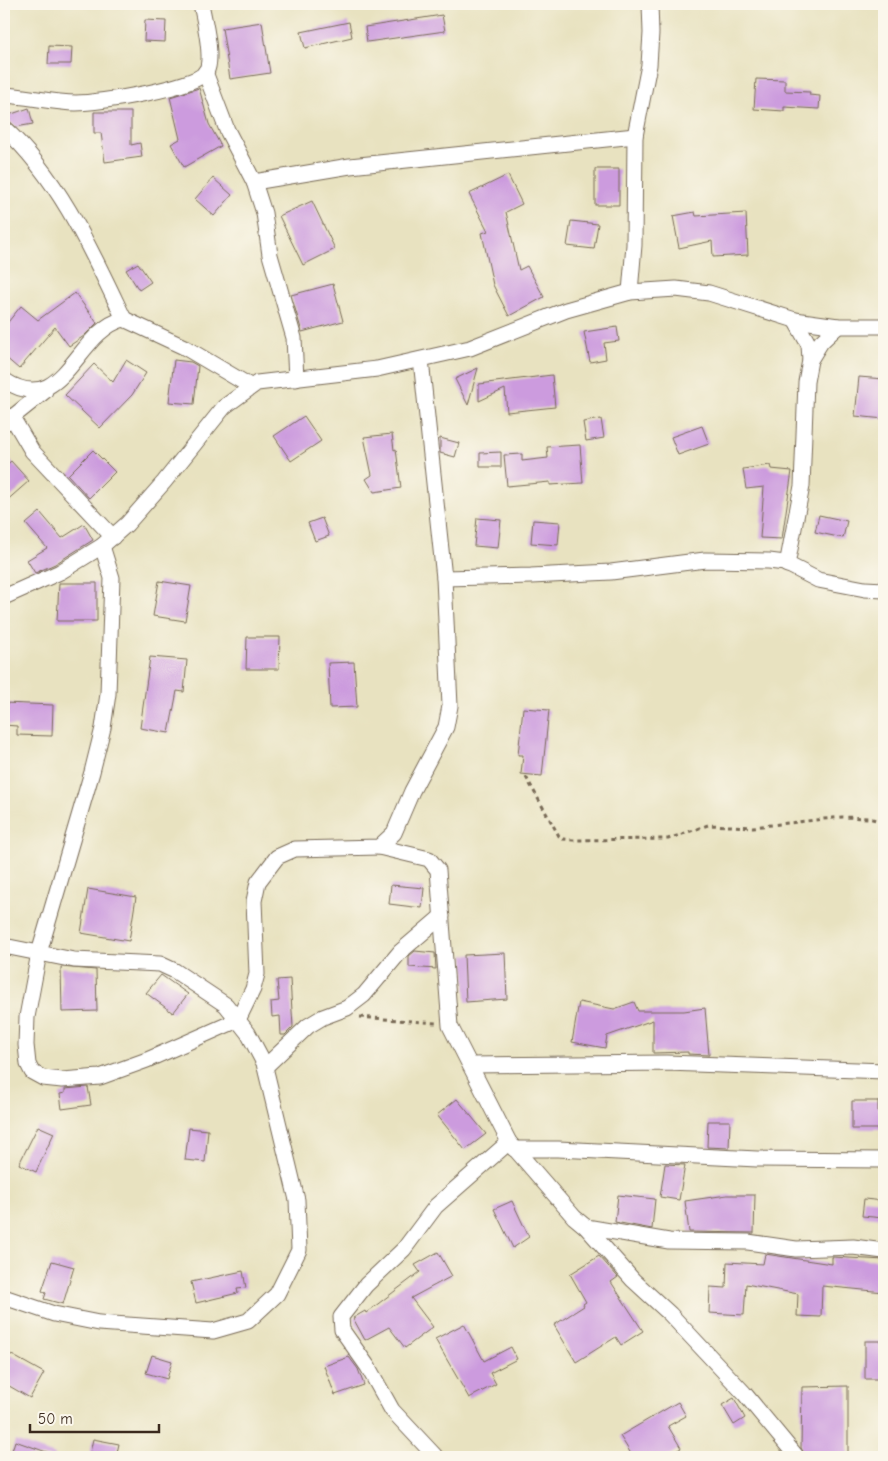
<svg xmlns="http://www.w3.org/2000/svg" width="888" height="1461" viewBox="0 0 888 1461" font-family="'Comic Neue',sans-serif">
  <rect width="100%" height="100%" fill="#fbf7ec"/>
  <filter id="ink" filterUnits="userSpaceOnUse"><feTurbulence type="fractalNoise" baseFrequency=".02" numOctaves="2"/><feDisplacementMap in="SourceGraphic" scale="10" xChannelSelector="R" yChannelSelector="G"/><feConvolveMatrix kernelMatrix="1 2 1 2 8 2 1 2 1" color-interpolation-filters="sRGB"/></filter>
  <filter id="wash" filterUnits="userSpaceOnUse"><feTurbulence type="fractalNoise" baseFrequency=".0096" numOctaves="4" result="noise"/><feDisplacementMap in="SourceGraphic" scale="20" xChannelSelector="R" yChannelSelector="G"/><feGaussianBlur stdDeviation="1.12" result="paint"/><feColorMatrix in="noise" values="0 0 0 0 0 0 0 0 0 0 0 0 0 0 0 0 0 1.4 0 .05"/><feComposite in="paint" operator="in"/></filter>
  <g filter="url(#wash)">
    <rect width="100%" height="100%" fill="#e8e2c0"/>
    <g id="blocks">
      <g fill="#cc9bde">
        <polygon points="442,15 445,31 367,42 365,27"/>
        <polygon points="145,20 166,21 165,42 144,41"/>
        <polygon points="262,22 270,73 230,79 222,28"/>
        <polygon points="349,22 352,37 305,48 301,32"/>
        <polygon points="49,46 72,47 71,64 48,64"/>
        <polygon points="756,79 785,80 785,91 810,92 809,95 820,96 819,109 784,107 784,111 754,109"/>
        <polygon points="199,88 209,124 221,146 184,167 171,144 180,139 170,97"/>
        <polygon points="29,108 33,124 16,127 7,119 6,116"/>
        <polygon points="94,112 131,112 131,145 140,143 142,157 105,162 101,133 94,133"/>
        <rect x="595" y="169" width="24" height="36"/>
        <polygon points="508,175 522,204 506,212 519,270 527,266 544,297 509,316 493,285 482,233 488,231 469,194"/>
        <polygon points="213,178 232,195 214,216 195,199"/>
        <polygon points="312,201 335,249 303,265 279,216"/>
        <polygon points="695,212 696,216 746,213 748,255 713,257 712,241 679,248 673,216"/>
        <polygon points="571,221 598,224 594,249 567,246"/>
        <polygon points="138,263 151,282 139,290 126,270"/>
        <polygon points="333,284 343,321 302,332 291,295"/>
        <polygon points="75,293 97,323 84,336 69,346 55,327 19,369 4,356 4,327 21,306 38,320"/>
        <polygon points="617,327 619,341 604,343 606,359 590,362 584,332"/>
        <polygon points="126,360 146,373 132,395 100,428 65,395 94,364 113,382"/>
        <polygon points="174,360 191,362 198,366 194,404 169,402"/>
        <polygon points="478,368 468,405 455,379"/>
        <polygon points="552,375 555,407 507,412 505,389 479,401 479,384"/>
        <polygon points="859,377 884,379 884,419 855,416"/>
        <polygon points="304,416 321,441 291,461 274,436"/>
        <polygon points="601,419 604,438 586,441 583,422"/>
        <polygon points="702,426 709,444 678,455 671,437"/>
        <polygon points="392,434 394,450 396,449 401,488 374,492 366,479 372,475 364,437"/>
        <polygon points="440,438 459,443 455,457 440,453"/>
        <polygon points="580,445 583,483 550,485 550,482 507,486 504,455 522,454 522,461 548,458 547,447"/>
        <polygon points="93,450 115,472 89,498 68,475"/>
        <polygon points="501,452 501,467 480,467 480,453"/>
        <polygon points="11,461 29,481 4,503 4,467"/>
        <polygon points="770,465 771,469 792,471 782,539 760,538 764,487 746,489 743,469"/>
        <polygon points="40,512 62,538 84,524 93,540 55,564 35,573 27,560 47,548 26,524"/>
        <polygon points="819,515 847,521 843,538 815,532"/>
        <polygon points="322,518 329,536 315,541 308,523"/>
        <polygon points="477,518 501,520 498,548 474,546"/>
        <polygon points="533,520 560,522 558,545 531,543"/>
        <polygon points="159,581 191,586 185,621 153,616"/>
        <polygon points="59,583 97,583 97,621 57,621"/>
        <polygon points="247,637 280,637 279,669 246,669"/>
        <polygon points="150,657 187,660 184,692 177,691 169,733 140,728"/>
        <polygon points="354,662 357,707 330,708 328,663"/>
        <polygon points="4,703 53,705 52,736 17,735 17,726 4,725"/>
        <polygon points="523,708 549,710 542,776 521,774 523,755 518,755"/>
        <polygon points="391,885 424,888 422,908 389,904"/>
        <polygon points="88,889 136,897 129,941 81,933"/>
        <polygon points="415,951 435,953 436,969 409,967 409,956"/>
        <polygon points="505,953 507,999 466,1002 464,955"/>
        <polygon points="61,967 96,970 97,1011 62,1012"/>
        <polygon points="161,975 188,994 173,1013 146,993"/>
        <polygon points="290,979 293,1027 285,1035 281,1035 280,1016 272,1017 271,1002 279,1001 277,980"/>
        <polygon points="579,1002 614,1009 634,1002 638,1011 684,1011 705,1008 709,1055 688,1054 688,1052 653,1053 653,1020 607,1036 605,1048 572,1042"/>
        <polygon points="88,1087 91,1105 62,1109 60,1094 65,1093 65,1089"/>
        <polygon points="457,1099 486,1134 465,1150 437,1115"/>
        <polygon points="852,1101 878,1101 878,1112 884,1111 884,1129 852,1129"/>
        <polygon points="708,1121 730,1121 729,1148 707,1147"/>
        <polygon points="38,1126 54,1133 36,1172 19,1164"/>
        <polygon points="189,1128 208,1130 205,1162 185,1160"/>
        <polygon points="665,1164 685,1165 679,1200 660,1197"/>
        <polygon points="618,1195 655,1199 652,1229 615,1222"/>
        <polygon points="727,1195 755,1195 754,1233 689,1232 685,1201"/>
        <polygon points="864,1199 884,1201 884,1218 862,1216"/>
        <polygon points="512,1201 529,1237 513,1248 494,1209"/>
        <polygon points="438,1252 452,1276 411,1298 433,1327 405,1348 389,1327 365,1340 353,1318 365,1311 366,1313 420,1272 415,1265"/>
        <polygon points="765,1254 832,1264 832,1257 884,1260 884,1292 822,1286 821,1317 797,1316 798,1294 746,1284 744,1315 709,1313 710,1287 726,1288 727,1262 763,1264"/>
        <polygon points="599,1256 618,1277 611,1282 643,1331 621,1345 616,1337 576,1362 554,1325 584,1306 583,1304 586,1302 570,1274"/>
        <polygon points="52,1261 74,1267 63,1304 44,1299 46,1293 42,1291"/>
        <polygon points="243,1271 246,1288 237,1289 238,1293 196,1303 191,1282"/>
        <polygon points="464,1324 484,1361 511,1347 517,1359 490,1373 496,1384 469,1398 435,1339"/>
        <rect x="865" y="1341" width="19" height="38"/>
        <polygon points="10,1354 44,1373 30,1398 4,1383 4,1365"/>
        <polygon points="152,1355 172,1361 167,1379 146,1373"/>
        <polygon points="349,1357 358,1369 364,1385 335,1395 324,1366"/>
        <polygon points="848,1386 848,1457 806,1457 801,1448 802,1387"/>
        <polygon points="734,1398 745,1418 734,1425 722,1405"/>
        <polygon points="678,1402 686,1416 668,1426 681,1448 666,1457 633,1457 620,1436"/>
        <polygon points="93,1439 119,1444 116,1457 89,1457"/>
        <polygon points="15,1441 55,1455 55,1457 10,1457"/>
      </g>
    </g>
  </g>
  <g filter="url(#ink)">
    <use href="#blocks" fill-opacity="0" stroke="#786a57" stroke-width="1"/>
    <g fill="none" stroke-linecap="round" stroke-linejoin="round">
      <g stroke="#786a57" stroke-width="17">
        <g id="street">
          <polyline points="205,72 227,130 254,182 264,213 270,255 294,338 296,379"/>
          <path d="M4,95c24,1 48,8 72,8 22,0 119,-15 130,-31 8,-13 -2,-53 -5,-68"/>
          <path d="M4,128c56,51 88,124 120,191"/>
          <polyline points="254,182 350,166 635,136"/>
          <polyline points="630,292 634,245 635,136 649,65 651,33 650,4"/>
          <polyline points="795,320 809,345 810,360"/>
          <path d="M4,380c60,40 71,-49 120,-61l60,28 66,39"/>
          <polyline points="12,417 32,451 113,537"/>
          <polyline points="5,423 45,391"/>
          <polyline points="102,546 112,578 108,694 103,728 92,772 39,953 27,1017 26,1045 28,1064 32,1072 43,1078 62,1080 100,1077 147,1060 238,1020 253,989 257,974 254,901 258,882 277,857 295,849 379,847 394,833 412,791 446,727 450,706 444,578 421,360"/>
          <polyline points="787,565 802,486 806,382 810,360 821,342 838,326"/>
          <polyline points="444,578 531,576 611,572 705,560 769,561 785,563 818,580 865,589 884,590"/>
          <polyline points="4,597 60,572 102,546 127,524 164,482 224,407 257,383 377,369 470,348 566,310 630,292 676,289 709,293 795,320 838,326 884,326"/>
          <polyline points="379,847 429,859 438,870 450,1026 509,1142 574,1217 586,1227 633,1280 670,1314 744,1393 797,1457"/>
          <polyline points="4,946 74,960 160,964 175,971 226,1005 248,1033 264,1063 297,1200 299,1250 277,1294 248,1321 213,1331 99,1323 54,1314 4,1297"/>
          <polyline points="471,1065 667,1063 884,1071"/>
          <polyline points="265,1067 308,1026 323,1017 347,1008 364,995 400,952 442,916"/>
          <polyline points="514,1149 558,1149 757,1159 884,1160"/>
          <polyline points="586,1227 669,1241 748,1242 796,1249 853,1247 884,1251"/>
          <polyline points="436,1457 392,1410 368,1367 342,1330 341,1317 366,1285 404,1249 436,1206 509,1142"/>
        </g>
      </g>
      <g stroke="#786a57" stroke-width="3" stroke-dasharray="4 4" stroke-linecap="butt">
        <polyline points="526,777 559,836 563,839 573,840 668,839 708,825 753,827 842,817 868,818 884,822"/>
        <polyline points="360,1017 436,1023"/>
      </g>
      <use href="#street" stroke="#fff" stroke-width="15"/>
    </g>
  </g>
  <rect width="888" height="1461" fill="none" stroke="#fbf7ec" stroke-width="20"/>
  <path d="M30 1424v8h129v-8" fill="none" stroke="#3b2a1e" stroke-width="2.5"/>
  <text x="38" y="1424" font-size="15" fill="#3b2a1e" stroke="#fbf7ec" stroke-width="4" paint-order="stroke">50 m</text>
</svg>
